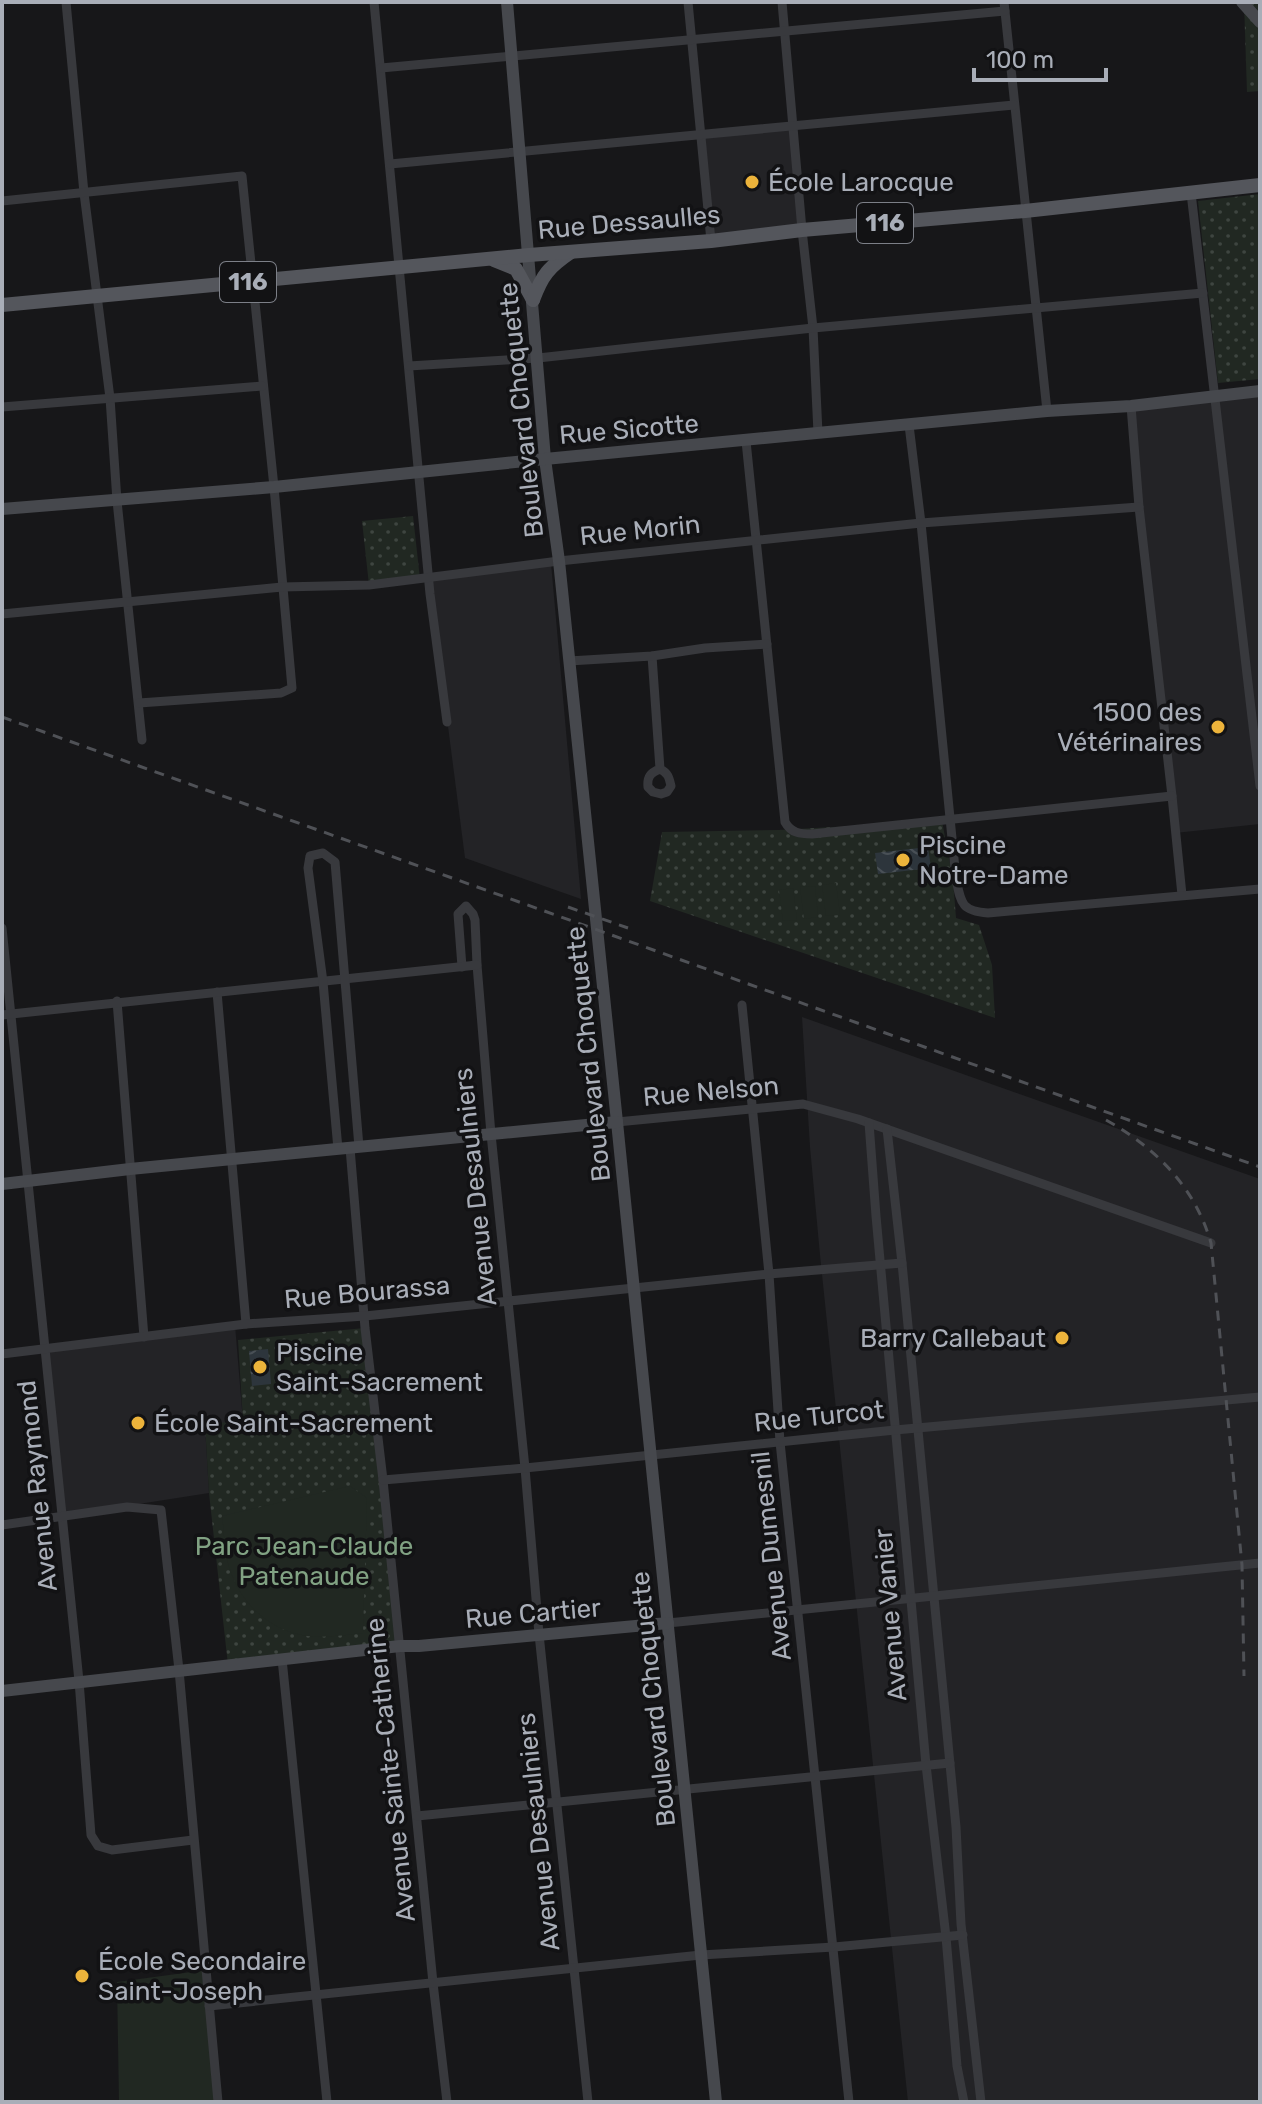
<svg xmlns="http://www.w3.org/2000/svg" width="1262" height="2104" viewBox="0 0 1262 2104" font-family="Rubik,sans-serif">
  <defs>
    <pattern id="park-dots" width="8" height="8" patternUnits="userSpaceOnUse" patternTransform="scale(2)"><rect width="8" height="8" fill="#212822"/><path d="M2 2h.1M6 6h.1" fill="none" stroke="#3e4540" stroke-width="1.8" stroke-linecap="round"/></pattern>
    <pattern id="water-waves" width="16" height="10" patternUnits="userSpaceOnUse" patternTransform="scale(2)"><rect width="16" height="10" fill="#2d353c"/><path d="M0 5q4-4 8 0t8 0" fill="none" stroke="#495056"/></pattern>
  </defs>
  <rect width="100%" height="100%" fill="#171719"/>
  <g fill="#232326">
    <polygon points="793,126 802,230 711,241 701,135"/>
    <polygon points="1260,391 1260,824 1175,833 1131,406"/>
    <polygon points="551,563 581,899 465,858 429,579"/>
    <polygon points="802,1017 1260,1179 1260,2102 908,2102 820,1255 810,1147"/>
    <polygon points="235,1325 243,1421 205,1425 209,1493 62,1516 45,1349"/>
  </g>
  <g fill="url(#park-dots)">
    <polygon points="1244,2 1260,2 1260,91 1247,92"/>
    <polygon points="1260,194 1260,379 1218,383 1198,201"/>
    <polygon points="413,516 420,579 369,585 362,521"/>
    <polygon points="942,821 953,880 956,918 979,925 992,965 995,1018 650,901 662,832 779,830"/>
    <polygon points="365,1328 400,1646 228,1665 209,1493 205,1424 243,1421 238,1340"/>
  </g>
  <g fill="#212822">
    <polygon points="836,883 840,915 826,916 822,885"/>
    <polygon points="815,886 818,917 804,919 800,887"/>
    <polygon points="793,888 797,920 783,921 779,890"/>
    <path d="M350,1486l17,12 -4,135c-18,2 -38,5 -56,3 -41,-6 -71,-37 -80,-77 -3,-14 -3,-29 -5,-43z"/>
    <polygon points="206,1970 218,2102 119,2102 117,1982"/>
  </g>
  <g fill="url(#water-waves)">
    <polygon points="928,847 931,868 878,874 875,853"/>
    <polygon points="268,1349 271,1384 252,1386 249,1351"/>
  </g>
  <g fill="none" stroke-linecap="round" stroke-linejoin="round">
    <g stroke="#38393d" stroke-width="9">
      <polyline points="66,2 84,193 110,398 117,501 142,740"/>
      <polyline points="374,2 430,594 447,722"/>
      <polyline points="688,2 711,241"/>
      <polyline points="782,2 802,230 813,328 818,433"/>
      <polyline points="1004,2 1047,411"/>
      <polyline points="381,68 1005,11"/>
      <polyline points="390,164 1014,105"/>
      <polyline points="1191,193 1260,786"/>
      <polyline points="2,201 242,176 274,487 292,688 281,693 139,703"/>
      <polyline points="409,366 538,358 813,328 1203,293"/>
      <polyline points="1131,406 1139,507 1172,796 1182,895"/>
      <polyline points="2,407 262,386"/>
      <path d="M909,425l12,98 35,356c5,24 5,32 32,34l272,-24"/>
      <path d="M746,441l39,381c6,11 15,12 27,12l360,-38"/>
      <polyline points="2,614 282,587 369,585 559,561 921,523 1139,507"/>
      <path d="M652,656l8,113c8,4 9,8 11,17l-4,6 -6,2 -8,-2 -5,-5c-1,-10 2,-14 12,-18"/>
      <polyline points="569,661 652,656 705,648 767,644"/>
      <polyline points="2,928 79,1681 91,1835 98,1846 112,1850 193,1840"/>
      <polyline points="462,967 458,914 466,906 473,914 475,920 477,965 491,1134 525,1468 539,1634 588,2102"/>
      <polyline points="217,992 246,1324"/>
      <polyline points="117,1001 144,1337"/>
      <polyline points="742,1005 769,1274 780,1442 849,2102"/>
      <polyline points="2,1015 477,965"/>
      <polyline points="617,1122 803,1104 858,1119 1211,1243"/>
      <polyline points="869,1123 876,1216 926,1765 946,1937 957,2066 964,2102"/>
      <polyline points="887,1129 902,1263 956,1827 961,1924 981,2102"/>
      <polyline points="350,1148 365,1328 383,1480 433,1983 447,2102"/>
      <polyline points="338,1149 323,982 308,868 310,856 323,853 335,862 359,1147"/>
      <polyline points="2,1354 246,1324 365,1316 769,1274 902,1263"/>
      <polyline points="383,1480 525,1468 895,1430 1260,1397"/>
      <polyline points="2,1525 127,1507 161,1510 179,1670 218,2102"/>
      <polyline points="668,1623 1260,1563"/>
      <polyline points="282,1659 327,2102"/>
      <polyline points="417,1816 950,1763"/>
      <polyline points="209,2006 701,1955 834,1947 963,1935"/>
    </g>
    <g stroke="#46484d" stroke-width="12">
      <polyline points="507,2 545,459 559,561 617,1122 716,2102"/>
      <polyline points="1242,2 1260,22"/>
      <polyline points="2,509 274,487 545,459 1047,411 1131,406 1260,391"/>
      <polyline points="2,1184 130,1169 617,1122"/>
      <polyline points="2,1691 400,1646 419,1646 668,1623"/>
    </g>
    <g stroke="#54565c" stroke-width="14">
      <polyline points="494,260 516,269 533,300"/>
      <path d="M533,300c9,-25 16,-33 38,-48"/>
      <polyline points="2,305 529,255 711,241 802,230 1025,211 1260,185"/>
    </g>
    <g stroke="#4f5156" stroke-width="3" stroke-dasharray="10 8" stroke-linecap="butt">
      <polyline points="2,717 1260,1167"/>
      <polyline points="568,907 628,928"/>
      <path d="M1106,1120c50,28 89,67 105,123l31,322 2,111"/>
    </g>
  </g>
  <g fill="#ecb33b" stroke="#121214" stroke-width="3">
    <circle cx="752" cy="182" r="8"/>
    <circle cx="1218" cy="727" r="8"/>
    <circle cx="903" cy="860" r="8"/>
    <circle cx="1062" cy="1338" r="8"/>
    <circle cx="260" cy="1367" r="8"/>
    <circle cx="138" cy="1423" r="8"/>
    <circle cx="82" cy="1976" r="8"/>
  </g>
  <g text-anchor="middle" stroke-width="7" stroke-linejoin="round" paint-order="stroke">
    <g fill="#121214" stroke="#7c7f87" stroke-width="2">
      <rect x="857" y="203" width="56" height="40" rx="6"/>
      <rect x="220" y="262" width="56" height="40" rx="6"/>
    </g>
    <g font-size="24" font-weight="bold" fill="#a9aeb8">
      <text x="885" y="231">116</text>
      <text x="248" y="290">116</text>
    </g>
    <g font-size="26" fill="#a9aeb8" stroke="#121214" text-anchor="start">
      <text x="768" y="191">École Larocque</text>
      <text x="1202" y="721" text-anchor="end">1500 des<tspan x="1202" dy="30">Vétérinaires</tspan></text>
      <text x="919" y="854">Piscine<tspan x="919" dy="30">Notre-Dame</tspan></text>
      <text x="1046" y="1347" text-anchor="end">Barry Callebaut</text>
      <text x="276" y="1361">Piscine<tspan x="276" dy="30">Saint-Sacrement</tspan></text>
      <text x="154" y="1432">École Saint-Sacrement</text>
      <text x="98" y="1970">École Secondaire<tspan x="98" dy="30">Saint-Joseph</tspan></text>
    </g>
    <g font-size="26" fill="#a9aeb8" stroke="#121214">
      <text transform="translate(629 222) rotate(-5)" y="9">Rue Dessaulles</text>
      <text transform="translate(521 410) rotate(-96)" y="9">Boulevard Choquette</text>
      <text transform="translate(629 429) rotate(-5)" y="9">Rue Sicotte</text>
      <text transform="translate(640 530) rotate(-6)" y="9">Rue Morin</text>
      <text transform="translate(588 1054) rotate(-96)" y="9">Boulevard Choquette</text>
      <text transform="translate(711 1091) rotate(-5)" y="9">Rue Nelson</text>
      <text transform="translate(475 1187) rotate(-96)" y="9">Avenue Desaulniers</text>
      <text transform="translate(367 1292) rotate(-5)" y="9">Rue Bourassa</text>
      <text transform="translate(819 1416) rotate(-6)" y="9">Rue Turcot</text>
      <text transform="translate(37 1486) rotate(-96)" y="9">Avenue Raymond</text>
      <text transform="translate(771 1556) rotate(-96)" y="9">Avenue Dumesnil</text>
      <text transform="translate(533 1613) rotate(-5)" y="9">Rue Cartier</text>
      <text transform="translate(890 1615) rotate(-95)" y="9">Avenue Vanier</text>
      <text transform="translate(653 1699) rotate(-96)" y="9">Boulevard Choquette</text>
      <text transform="translate(390 1770) rotate(-96)" y="9">Avenue Sainte-Catherine</text>
      <text transform="translate(538 1832) rotate(-96)" y="9">Avenue Desaulniers</text>
    </g>
    <g font-size="26" fill="#81a283" stroke="#121214">
      <text x="304" y="1555">Parc Jean-Claude<tspan x="304" dy="30">Patenaude</tspan></text>
    </g>
  </g>
  <rect width="1262" height="2104" fill="none" stroke="#a9aeb8" stroke-width="8"/>
  <path d="M974 68v12h132v-12" fill="none" stroke="#a9aeb8" stroke-width="4"/>
  <text x="986" y="68" font-size="24" fill="#a9aeb8" stroke="#121214" stroke-width="6" paint-order="stroke">100 m</text>
</svg>
